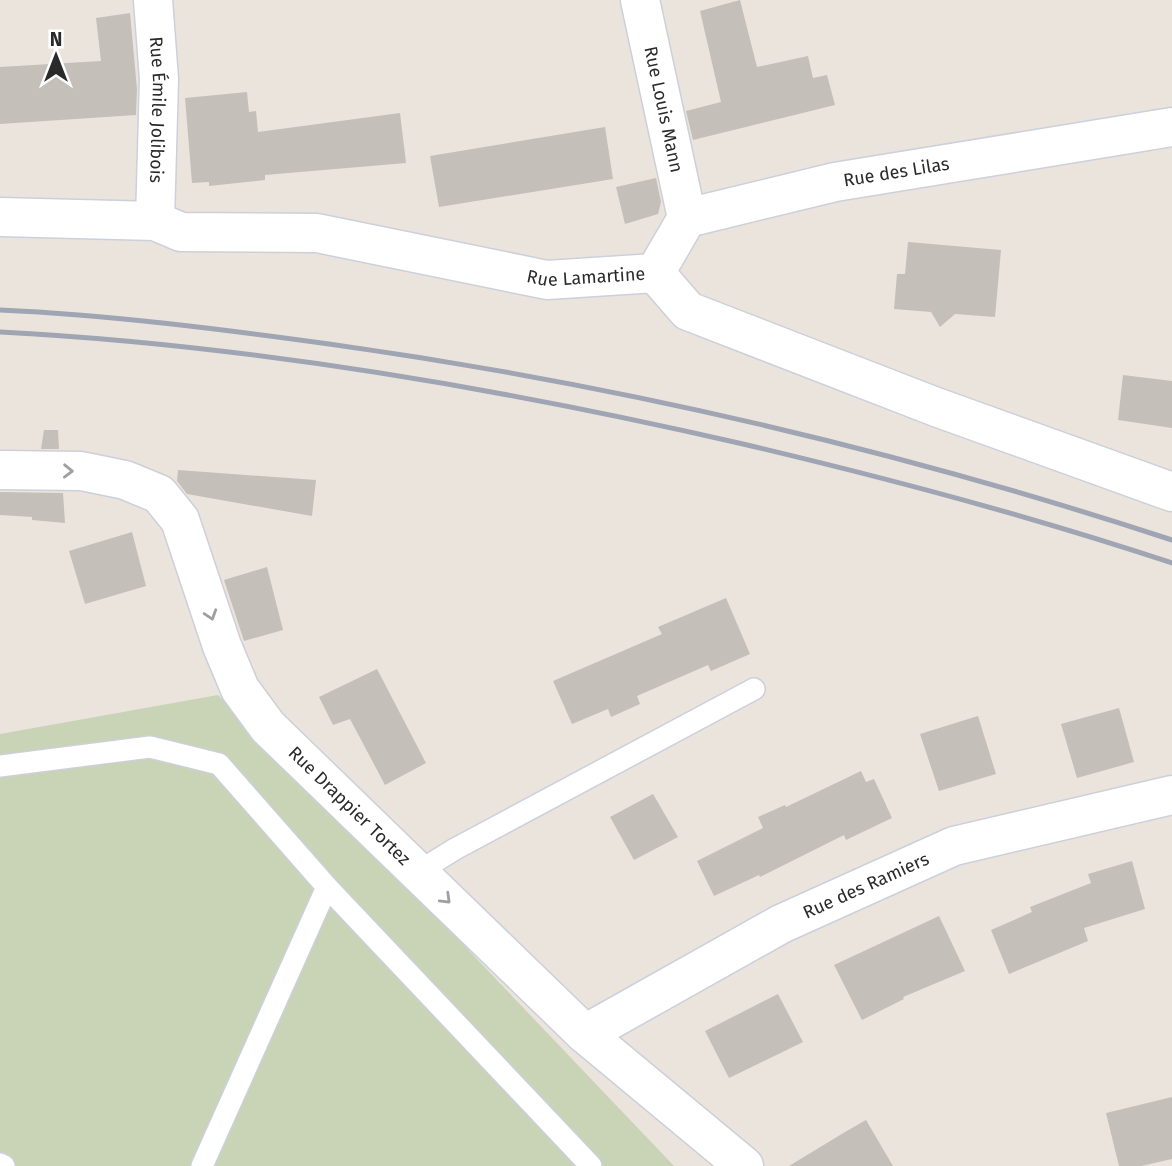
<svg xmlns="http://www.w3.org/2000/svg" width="1172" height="1166" viewBox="0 0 1172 1166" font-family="'Fira Sans',sans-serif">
  <rect width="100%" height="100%" fill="#ebe4dd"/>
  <polygon fill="#c8d4b5" points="218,695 372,849 674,1166 0,1166 0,734"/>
  <g fill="#c4bfb9">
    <polygon points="740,0 757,67 808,56 813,78 827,75 835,105 693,140 686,111 721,102 700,11"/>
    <polygon points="130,13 137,89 136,115 0,124 0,67 101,61 96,18"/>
    <polygon points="247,92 249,112 256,111 258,132 400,113 406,163 265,175 265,180 209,186 209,182 192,183 185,98"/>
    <polygon points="605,127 613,179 439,207 430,156"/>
    <polygon points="656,178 661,202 658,214 625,224 616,187"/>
    <polygon points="908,242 1001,250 995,317 955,314 940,327 931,312 894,309 897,274 905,274"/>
    <polygon points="1123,375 1172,381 1172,428 1118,420"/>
    <polygon points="44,430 58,430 59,449 41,449"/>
    <polygon points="178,470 316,480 312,516 187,494 177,481"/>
    <polygon points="0,492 63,493 65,523 32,520 32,517 0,515"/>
    <polygon points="132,532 146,586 85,604 69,551"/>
    <polygon points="267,567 283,630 244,641 224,580"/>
    <polygon points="726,598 750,654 711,671 708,665 637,696 640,704 611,717 608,709 572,724 553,681 662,634 658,627"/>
    <polygon points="377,669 426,763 385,785 350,719 333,725 319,697"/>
    <polygon points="1119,708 1134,762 1077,778 1061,724"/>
    <polygon points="978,716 996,774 939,791 920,734"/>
    <polygon points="861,771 866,782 874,779 892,818 846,840 844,835 760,877 759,875 714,896 697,861 763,828 758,817 785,805 786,807"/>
    <polygon points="653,794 678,837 634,860 610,817"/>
    <polygon points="1132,861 1145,909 1084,928 1088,941 1009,974 991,930 1032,912 1030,907 1091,883 1088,874"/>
    <polygon points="939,916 965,971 903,997 904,999 862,1020 834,965"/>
    <polygon points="778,994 803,1042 729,1078 705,1031"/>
    <polygon points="1172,1097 1172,1159 1141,1166 1119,1166 1106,1113"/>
    <polygon points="866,1120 893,1166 789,1166 845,1132"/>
  </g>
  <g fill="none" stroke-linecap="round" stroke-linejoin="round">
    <g stroke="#ccd0db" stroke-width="24">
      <g id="service">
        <polyline points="0,766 150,747 219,764 327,887 591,1166"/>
        <polyline points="418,872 455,849 754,689"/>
        <polyline points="0,1164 4,1166"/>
        <polyline points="202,1166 327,887"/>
      </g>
    </g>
    <g stroke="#ccd0db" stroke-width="41">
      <g id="minor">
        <path id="s1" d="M153,0l6,79 -4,142"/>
        <path id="s2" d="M640,0l47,218"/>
        <path id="s3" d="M0,217l155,4 26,11 136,1 230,47 108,-7 33,38 248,96 236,85"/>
        <path id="s4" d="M655,273l32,-55 148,-36 337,-55"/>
        <path id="s5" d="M0,470l81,1 44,9 34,14 21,26 42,126 18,43 28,38 317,307 159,132"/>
        <path id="s6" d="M585,1034l196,-110 173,-78 218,-51"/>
      </g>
    </g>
    <use href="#service" stroke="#fff" stroke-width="21"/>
    <use href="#minor" stroke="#fff" stroke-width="38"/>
    <g stroke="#a0a5b3" stroke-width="5">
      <path d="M0,310c110,5 220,19 329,34 286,40 569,106 843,196"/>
      <path d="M0,332c250,13 500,56 743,112 144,34 288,72 429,119"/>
    </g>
  </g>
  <defs><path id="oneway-chevron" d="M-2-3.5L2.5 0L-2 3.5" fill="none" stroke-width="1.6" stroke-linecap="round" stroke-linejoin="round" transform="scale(1.75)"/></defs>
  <g stroke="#9f9f9f">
    <use href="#oneway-chevron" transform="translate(68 471) rotate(1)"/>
    <use href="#oneway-chevron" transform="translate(211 615) rotate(72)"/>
    <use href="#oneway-chevron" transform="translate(446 899) rotate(44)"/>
  </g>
  <g text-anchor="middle" stroke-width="6" stroke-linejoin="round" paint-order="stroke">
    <g font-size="18" fill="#2a2a2a" stroke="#fff">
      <text dy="6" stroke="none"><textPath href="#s2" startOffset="112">Rue Louis Mann</textPath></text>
      <text dy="6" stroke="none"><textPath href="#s1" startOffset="110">Rue Émile Jolibois</textPath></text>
      <text dy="6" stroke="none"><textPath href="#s4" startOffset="278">Rue des Lilas</textPath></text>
      <text dy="6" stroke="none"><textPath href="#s3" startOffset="593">Rue Lamartine</textPath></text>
      <text dy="6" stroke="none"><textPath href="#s5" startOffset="536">Rue Drappier Tortez</textPath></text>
      <text dy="6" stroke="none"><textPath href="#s6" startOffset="318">Rue des Ramiers</textPath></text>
    </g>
  </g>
  <g transform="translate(56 56)" stroke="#ffffff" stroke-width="5" paint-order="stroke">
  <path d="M0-5L12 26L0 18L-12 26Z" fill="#2a2a2a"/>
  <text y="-10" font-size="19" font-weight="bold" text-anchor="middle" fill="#2a2a2a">N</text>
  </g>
</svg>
